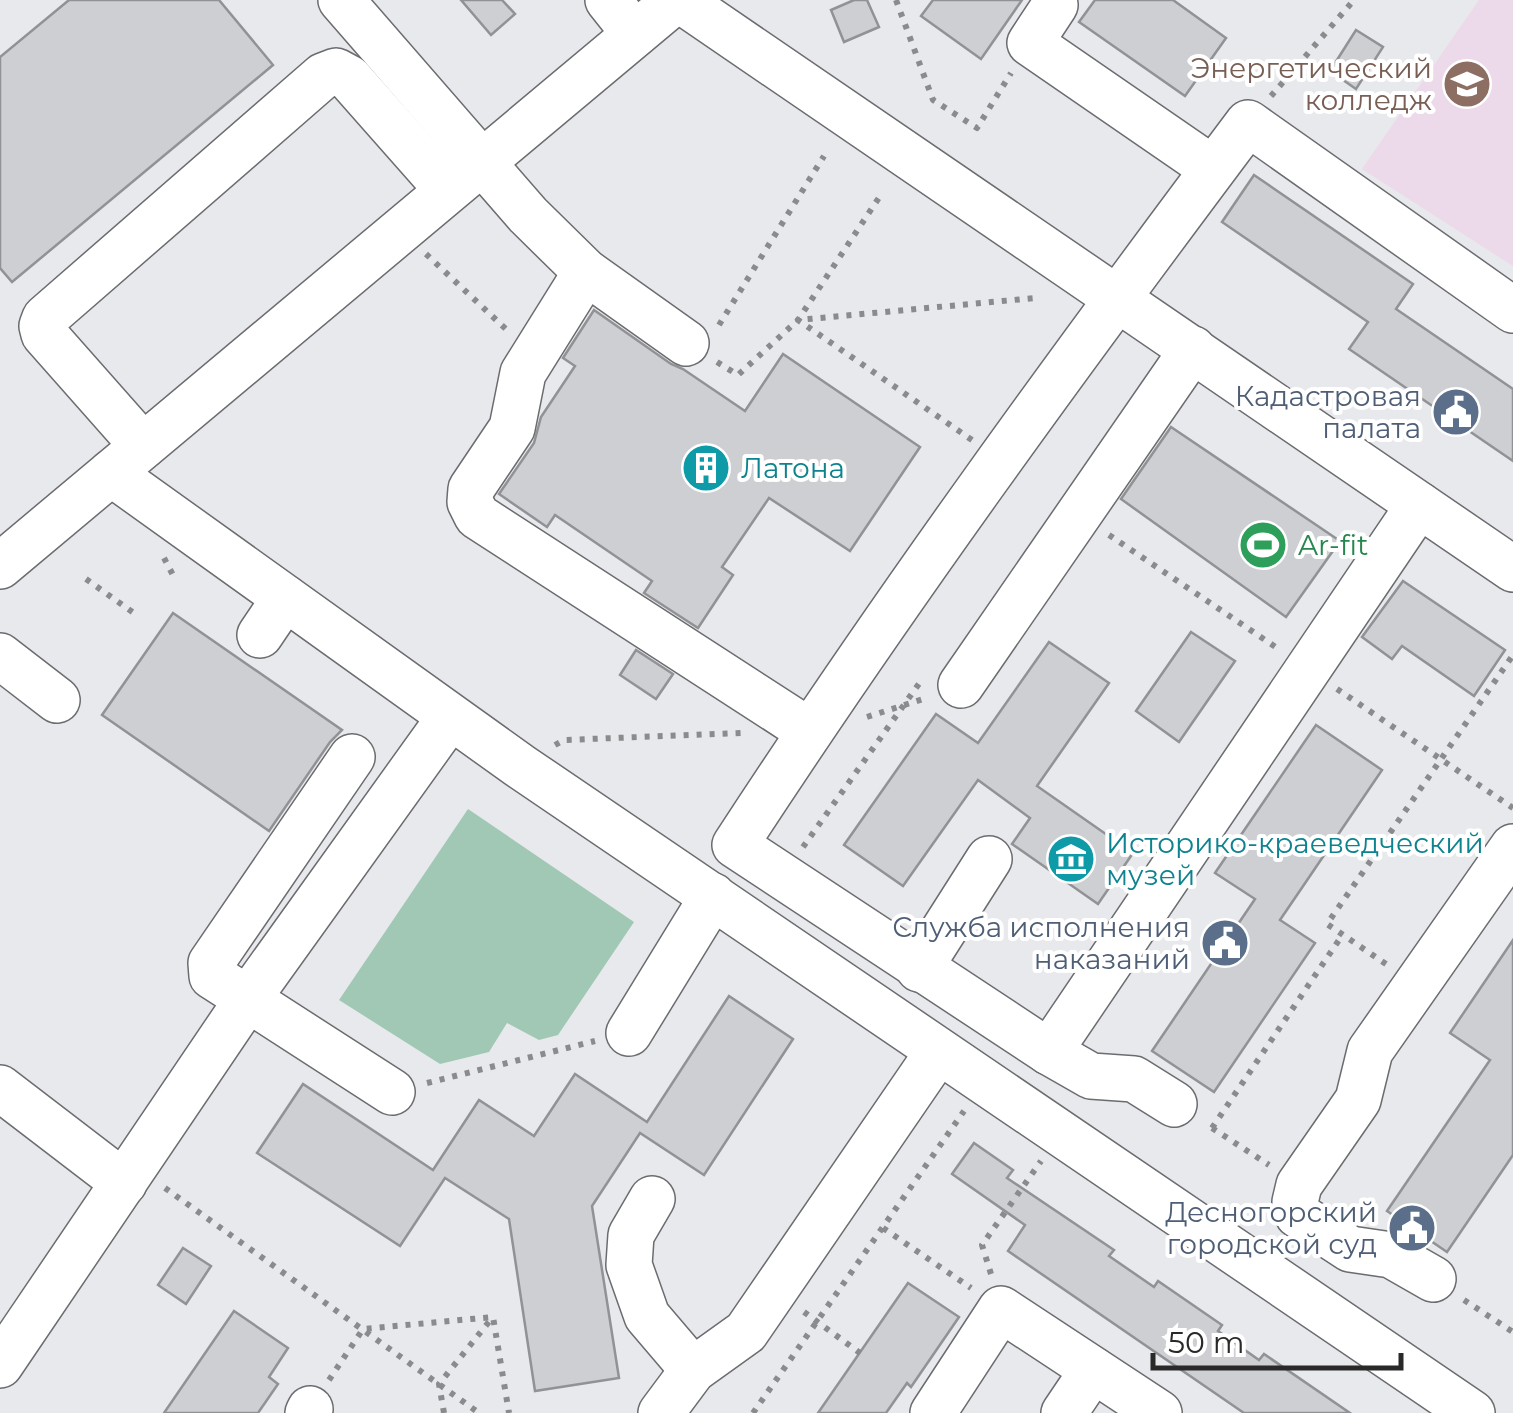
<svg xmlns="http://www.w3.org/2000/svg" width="1513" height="1413" viewBox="0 0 1513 1413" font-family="Montserrat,sans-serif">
  <rect width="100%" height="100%" fill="#e8e9ec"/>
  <polygon fill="#ecd9e9" points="1479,0 1513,0 1513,266 1362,169"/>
  <polygon fill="#a1c8b4" points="468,809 634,922 558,1035 539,1040 507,1023 489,1052 440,1064 339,1000"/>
  <g fill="#cecfd2" stroke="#919295" stroke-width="2.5">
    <polygon points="69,0 219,0 273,65 12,282 0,268 0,57"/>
    <polygon points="461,0 502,0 515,14 491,35"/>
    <polygon points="854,0 867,0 879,27 844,42 831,10"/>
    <polygon points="933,0 1022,0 981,59 921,16"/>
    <polygon points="1095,0 1173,0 1226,38 1185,96 1079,22"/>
    <polygon points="1356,30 1383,47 1356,89 1330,71"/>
    <polygon points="1254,175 1413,284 1396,309 1513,389 1513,461 1349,349 1368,322 1222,222"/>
    <polygon points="594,310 671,364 683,369 745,411 783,354 920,447 850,551 769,498 722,567 733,575 698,628 644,593 652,581 555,515 547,527 499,494 534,443 541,417 575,366 563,358"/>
    <polygon points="1171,427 1340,541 1286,617 1121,499"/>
    <polygon points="1403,581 1505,650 1474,696 1402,646 1392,659 1362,637"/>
    <polygon points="173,613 342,730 330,742 269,831 102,715"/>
    <polygon points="1191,632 1235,661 1179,742 1136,711"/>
    <polygon points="1049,642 1109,683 1037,786 1133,853 1098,904 1012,844 1030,818 978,780 903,886 844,845 936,714 978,743"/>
    <polygon points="636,650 673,674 656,699 620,675"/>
    <polygon points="1316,725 1382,770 1280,920 1315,943 1214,1092 1152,1051 1255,899 1215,873"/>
    <polygon points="1513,940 1513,1155 1447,1252 1387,1211 1490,1060 1450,1033"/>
    <polygon points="729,996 793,1039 704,1175 640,1133 592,1206 619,1378 535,1391 509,1219 445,1178 400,1246 257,1153 303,1084 433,1170 479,1100 534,1136 575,1074 647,1122"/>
    <polygon points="974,1143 1013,1170 1007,1178 1114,1250 1109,1256 1154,1287 1158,1281 1222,1325 1218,1331 1259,1360 1264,1354 1350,1413 1244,1413 1008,1251 1025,1225 952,1174"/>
    <polygon points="183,1248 211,1266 186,1304 158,1285"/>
    <polygon points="908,1283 959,1317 911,1387 907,1383 886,1413 818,1413"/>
    <polygon points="234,1311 288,1348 269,1377 278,1384 258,1413 164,1413"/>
  </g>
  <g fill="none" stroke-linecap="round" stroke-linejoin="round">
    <g stroke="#6b6c6f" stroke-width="48">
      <g id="minor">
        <polyline points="341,0 528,215 586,272 686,343"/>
        <polyline points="608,0 635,34"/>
        <polyline points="680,0 1513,569"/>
        <polyline points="1055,5 1030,43 1213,169"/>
        <polyline points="586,272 523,373 512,428 471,489 470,502 477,516 809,731"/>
        <polyline points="143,446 44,334 42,326 45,318 323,76 336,71 349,78 447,189"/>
        <polyline points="111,473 520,766 1472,1413"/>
        <polyline points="0,566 676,0"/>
        <polyline points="260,635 285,598"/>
        <polyline points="0,656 57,700"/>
        <polyline points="961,685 1193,349"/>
        <polyline points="352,757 211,963 212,976 392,1092"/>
        <polyline points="919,969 989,859"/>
        <polyline points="629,1033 713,896"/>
        <polyline points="1049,1052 1419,505"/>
        <polyline points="0,1088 124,1183"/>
        <path d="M1174,1104l-40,-25 -43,-3 -42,-24 -314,-207c161,-247 336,-486 513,-722l265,187"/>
        <polyline points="652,1199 631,1235 629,1265 647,1316 693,1370"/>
        <polyline points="1433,1279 1391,1255 1350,1249 1298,1215 1295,1202 1299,1185 1358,1100 1370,1051 1513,847"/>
        <polyline points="0,1365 247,1000 450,717"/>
        <polyline points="308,1413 310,1409"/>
        <polyline points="661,1413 693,1370 746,1332 938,1052"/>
        <polyline points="933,1413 1001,1309 1159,1413"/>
        <polyline points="1064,1413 1093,1370"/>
      </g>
    </g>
    <g stroke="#8a8b8d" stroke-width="6" stroke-dasharray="5 8" stroke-linecap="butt">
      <polyline points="896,0 933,100 977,128 1011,73"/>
      <polyline points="1271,96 1354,0"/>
      <polyline points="426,254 508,331"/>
      <polyline points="719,325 824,156"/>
      <polyline points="717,362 738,375 798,320 882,193"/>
      <polyline points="972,440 798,320 1035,298"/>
      <polyline points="1109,535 1277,648"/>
      <polyline points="164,558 175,579"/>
      <polyline points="86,579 138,616"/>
      <polyline points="1337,689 1513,808"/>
      <polyline points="867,717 926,698"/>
      <polyline points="555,745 564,740 741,733"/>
      <polyline points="803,847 923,678"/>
      <polyline points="1386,964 1327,924 1513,655"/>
      <polyline points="427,1083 595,1041"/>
      <polyline points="1212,1128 1343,934"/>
      <polyline points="1212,1128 1269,1165"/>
      <polyline points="165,1188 479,1413"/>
      <polyline points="883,1228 971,1288"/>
      <polyline points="991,1274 982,1245 1041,1161"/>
      <polyline points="1464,1300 1513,1332"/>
      <polyline points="804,1312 860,1353"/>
      <polyline points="329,1380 363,1329 493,1317 509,1413"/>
      <polyline points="444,1413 439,1384 492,1318"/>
      <polyline points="753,1413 964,1111"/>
    </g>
    <use href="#minor" stroke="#fff" stroke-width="45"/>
  </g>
  <defs>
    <g id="university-disc" transform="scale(2.5)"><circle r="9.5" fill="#8d6e63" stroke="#fff"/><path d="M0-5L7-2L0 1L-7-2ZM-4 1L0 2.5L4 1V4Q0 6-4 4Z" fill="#fff"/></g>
    <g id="civic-disc" transform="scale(2.5)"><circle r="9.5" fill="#5c6f8a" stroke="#fff"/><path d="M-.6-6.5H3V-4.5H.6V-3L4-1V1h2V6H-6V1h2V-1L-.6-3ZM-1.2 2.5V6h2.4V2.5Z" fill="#fff"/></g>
    <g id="building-disc" transform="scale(2.5)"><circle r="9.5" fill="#0f9aa8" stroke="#fff"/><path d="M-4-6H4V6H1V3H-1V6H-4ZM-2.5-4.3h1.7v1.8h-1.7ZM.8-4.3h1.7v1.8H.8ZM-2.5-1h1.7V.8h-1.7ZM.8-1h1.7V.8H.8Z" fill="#fff"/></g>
    <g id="stadium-disc" transform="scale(2.5)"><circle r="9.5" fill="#2e9e5b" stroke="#fff"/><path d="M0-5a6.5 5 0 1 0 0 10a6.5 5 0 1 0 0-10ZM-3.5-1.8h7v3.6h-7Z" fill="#fff"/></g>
    <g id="museum-disc" transform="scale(2.5)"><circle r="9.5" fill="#0f9aa8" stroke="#fff"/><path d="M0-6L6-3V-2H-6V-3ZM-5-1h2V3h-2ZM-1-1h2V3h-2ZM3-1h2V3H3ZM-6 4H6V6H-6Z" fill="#fff"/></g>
  </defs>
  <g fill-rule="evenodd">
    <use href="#university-disc" x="1467" y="84"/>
    <use href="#civic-disc" x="1456" y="412"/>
    <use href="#building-disc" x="706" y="468"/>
    <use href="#stadium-disc" x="1263" y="545"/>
    <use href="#museum-disc" x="1071" y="859"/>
    <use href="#civic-disc" x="1225" y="943"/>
    <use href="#civic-disc" x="1412" y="1228"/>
  </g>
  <g text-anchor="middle" stroke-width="8" stroke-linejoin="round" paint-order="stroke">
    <g font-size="28" fill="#785e54" stroke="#fff" text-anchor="end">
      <text x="1432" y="78">Энергетический<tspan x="1432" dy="32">колледж</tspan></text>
    </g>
    <g font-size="28" fill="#4e5e75" stroke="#fff" text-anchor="end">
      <text x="1421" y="406">Кадастровая<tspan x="1421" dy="32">палата</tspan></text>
      <text x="1190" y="937">Служба исполнения<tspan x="1190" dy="32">наказаний</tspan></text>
      <text x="1377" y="1222">Десногорский<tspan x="1377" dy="32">городской суд</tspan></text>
    </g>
    <g font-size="28" fill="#0d838f" stroke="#fff" text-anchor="start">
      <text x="741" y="478">Латона</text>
      <text x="1106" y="853">Историко-краеведческий<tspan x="1106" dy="32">музей</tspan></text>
    </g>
    <g font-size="28" fill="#27864d" stroke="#fff" text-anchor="start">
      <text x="1298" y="555">Ar-fit</text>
    </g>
  </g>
  <path d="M1153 1353v15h248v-15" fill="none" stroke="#29292a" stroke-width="5"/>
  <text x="1168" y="1353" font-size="30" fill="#29292a" stroke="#ffffff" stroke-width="8" paint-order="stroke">50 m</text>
</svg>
